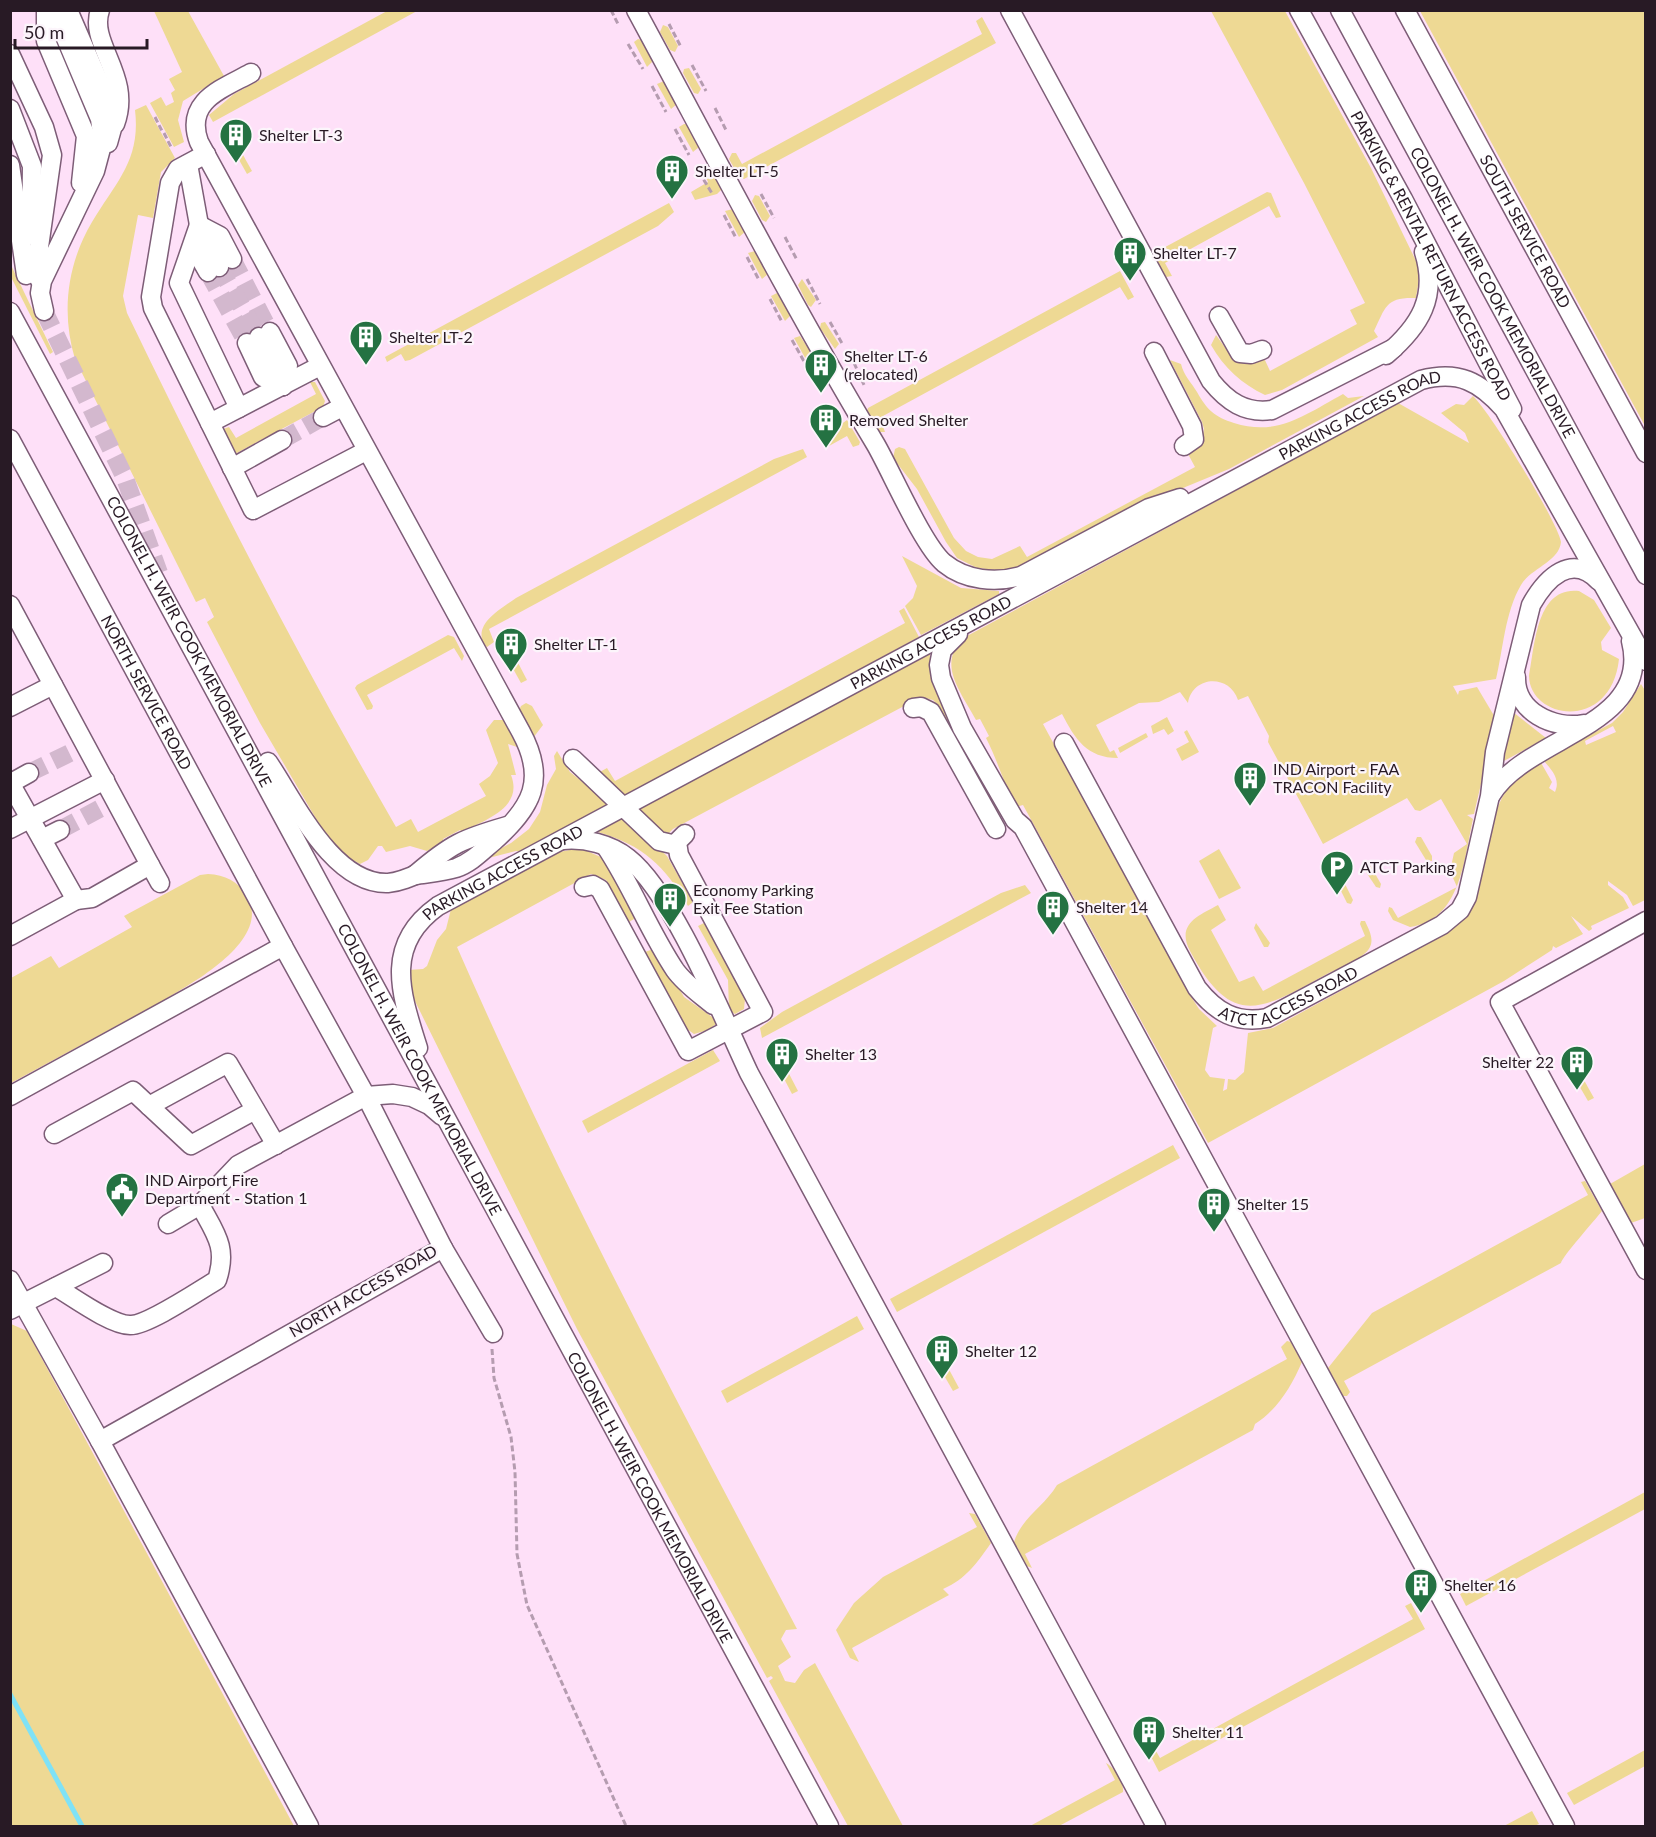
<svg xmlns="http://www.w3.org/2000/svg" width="1656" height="1837" viewBox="0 0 1656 1837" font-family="Lato,sans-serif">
  <rect width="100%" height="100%" fill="#fee0f8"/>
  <g fill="#eed994" fill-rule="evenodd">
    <polygon points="154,11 188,11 224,76 183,101 178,120 184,142 174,147 150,103 161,97 166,106 174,102 171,93 175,90 169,79 182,72"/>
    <polygon points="387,11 417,11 213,122 209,115 234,94"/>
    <path d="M1211,11h74l86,157 45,93 4,11 -4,26c-30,-1 -30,8 -42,33l4,6 -96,53 -17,5c-23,-11 -41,-27 -54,-50l5,-10 18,25 17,3 13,-5 6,13 87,-47 -7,-14 15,-7 -61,-120z"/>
    <polygon points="1420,11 1645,11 1645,426"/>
    <polygon points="982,17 996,43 744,179 739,177 729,159 732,153 736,153 742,164 982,34 976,21"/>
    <polygon points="663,25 668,27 678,46 675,52 670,50 660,32"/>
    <polygon points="638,39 642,40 654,60 647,67 634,42"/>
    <polygon points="689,68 701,89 698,94 694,93 683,73 684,69"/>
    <polygon points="664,81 677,104 671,109 657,84"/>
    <path d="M146,105l29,53 -14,14 -8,46 -15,-3 -15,81 4,17c84,174 172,346 269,514l15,-8 7,13 68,-36 -7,-12 11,-8 8,-13 -12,-33 8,-10h11l15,28 -12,-4 8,31h-5c13,33 -27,45 -49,57l-2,-2 -17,9 1,3 -17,9 -17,-5 -24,6 -4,-6h-4l-10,14 -8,4 -19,-10 -19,-25 -62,-106 -53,-101 7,-5 -9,-19 -9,4 -121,-243c-14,-46 -8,-95 17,-137 24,-40 49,-62 43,-112z"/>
    <polygon points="684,124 688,124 699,147 693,152 679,127"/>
    <polygon points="238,146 252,171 247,174 233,149"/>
    <polygon points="707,166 722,189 717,194 695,200 691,192 708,182 702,169"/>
    <polygon points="1267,192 1271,193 1281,217 1276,218 1269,206 1165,263 1172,276 1166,277 1155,257 1156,252"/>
    <polygon points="755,195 759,196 770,216 766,222 762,220 752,201"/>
    <polygon points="669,203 674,212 658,226 410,360 405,361 401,354 387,362 385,357"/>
    <polygon points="733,209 746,231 739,237 725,211"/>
    <polygon points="755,251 768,274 762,279 748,253"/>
    <polygon points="10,263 53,352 50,354 11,277"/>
    <polygon points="1120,271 1134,297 1128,300 1120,287 883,416 880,418 885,432 878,432 867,411 868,408"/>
    <polygon points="802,279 816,300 811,307 808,305 798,285"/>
    <polygon points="777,293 791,315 785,321 771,296"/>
    <polygon points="825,322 839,344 835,349 820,328 821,323"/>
    <polygon points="800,336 814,357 808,363 794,338"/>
    <path d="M1170,360l11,4c3,12 10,18 16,28 10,18 18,25 37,31 44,14 72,-9 109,-29l5,4 16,-2 -135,73 -80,33 -118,63 -26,6 -28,-3 -20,-10 -11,-16 -29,-53 -24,-31 2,-9 4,-2 6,2 49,89 12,13 12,6 14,2 28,-13 7,11 168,-90 -7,-13 13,-10 3,-15 -2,-7z"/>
    <polygon points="310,382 315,382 325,401 323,407 235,454 223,429 229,427 236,438 316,394"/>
    <path d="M1473,396c17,16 85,126 88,146 -2,20 -30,26 -40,43 -16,27 -18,65 -25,94l-43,7 5,9 1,-4 18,-4 19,32 -22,95 -7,1 6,4c-9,40 -12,101 -63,108l-17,-7 -5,-9 1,-4 3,1 6,10 59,-31 -7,-16 4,-18 13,-9 -26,-45 -21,12 -5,-1 -8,-12 -84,46 -55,-102 1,-6 -21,-40 -10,4c-9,-27 -46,-24 -50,3l-8,-11 -21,10 -20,1 -43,22 14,27 4,-2 4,8c-31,0 -43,-19 -56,-44l-19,10 147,271 9,14 18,17 -4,2 -8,42 5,7 15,2 -2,12 4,-2 1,-10 7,1 9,-8 4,-39 25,-5 172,-94c54,-35 30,-105 66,-150 7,-9 20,-16 29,-23l12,21 -3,6 6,4c6,-13 -4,-23 -12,-32l69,-37 11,-11 18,-28 5,8 -1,208 -12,6 -6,-11 -19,-14v4l15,12 6,11 -38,18 1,3 -3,2 -18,-15 12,18 -27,14 -3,-2 -1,4 -48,31 -296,162 -185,-338 -7,2c-12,-22 -18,-46 -30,-69l3,-2 -9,-17 -4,1c-15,-28 -42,-59 -9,-84l431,-233 71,40 -4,-10 -24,-20 15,-9 8,1zM1613,726l3,6 -30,13 -1,-4z"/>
    <polygon points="847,420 860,442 859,445 853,447 847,436 829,446 825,436"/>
    <path d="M803,449l4,8 -318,172 5,13 -7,5 -3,-2c-11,-22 17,-36 32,-47l258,-139z"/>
    <polygon points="902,556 961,588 999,591 999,594 921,635 905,606 913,598 917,586"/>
    <path d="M1579,591l15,9 17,28 -10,14 1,8 17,9c-8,73 -89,61 -90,17 6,-30 7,-90 50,-85z"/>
    <polygon points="904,608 919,637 620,799 598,773 607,768 615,781 905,623 899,611"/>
    <polygon points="448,635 454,637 464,656 462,661 454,648 367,695 373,706 372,709 367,710 355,688 357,685"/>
    <polygon points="930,652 931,680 1003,813 1001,816 997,814 938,705 933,700 921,697 673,829 665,837 633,810"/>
    <polygon points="514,655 527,680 521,683 507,658"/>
    <polygon points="526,703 532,706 543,725 533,738 518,713 521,706"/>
    <polygon points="1513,712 1546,738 1504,761 1502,761"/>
    <polygon points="1167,717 1174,731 1168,735 1164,729 1153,734 1151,726"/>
    <polygon points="1187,730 1199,752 1182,761 1176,749 1189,742 1184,732"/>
    <polygon points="1146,733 1148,737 1120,753 1118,748"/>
    <polygon points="557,751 570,772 610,804 522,852 516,851 477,861 511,843 529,829 540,812 547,785 556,769 554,756"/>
    <path d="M623,815l44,41 26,46 -5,4c-24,-41 -44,-60 -90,-74l1,-3z"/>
    <polygon points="1417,837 1421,837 1432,856 1432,861 1426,860 1415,842"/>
    <path d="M580,848l23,10 36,58 -10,6 -23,-42 -15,-6 -134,73c102,233 221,457 340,682l-11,1 -5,9 10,18 -13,9 7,15 10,2 9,-13 11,-7 88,163h-55l-79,-145 4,-3 -2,-2 -4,2 -190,-349 -168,-340 -1,-19 15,-1 4,-3 10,-26 9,-11 5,-20 103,-56z"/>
    <polygon points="1219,849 1241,888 1219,899 1199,861"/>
    <polygon points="1365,865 1370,865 1381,884 1380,888 1376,887 1364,869"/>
    <path d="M208,874c17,1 30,7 39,22 25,43 -51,85 -81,103l-155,84v-105l40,-22 8,12 73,-41 -8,-11 76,-41z"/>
    <polygon points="1340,878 1343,880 1353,900 1351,904 1347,903 1337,883"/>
    <polygon points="1025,885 1031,893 762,1038 760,1028 782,1012 1001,893"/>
    <path d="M1218,905l8,15 -15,10 28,52 15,-6 9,15 102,-55 -5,-12 1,-3h4c4,9 9,17 5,26 -7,13 -31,21 -43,27 -66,36 -95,56 -137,-23 -14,-27 8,-35 28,-46z"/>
    <polygon points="704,923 745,999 744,1009 735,1014 729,1010 728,980 698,926"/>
    <polygon points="1256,923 1270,943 1268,947 1264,947 1254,928"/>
    <polygon points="656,948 684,997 715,1019 716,1024 708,1030 694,1034 687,1029 645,952"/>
    <polygon points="713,1050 720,1061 588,1133 582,1121"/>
    <polygon points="785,1066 798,1091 792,1094 779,1069"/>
    <polygon points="1580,1073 1594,1098 1588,1101 1574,1077"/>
    <polygon points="1173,1145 1180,1158 897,1312 890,1299"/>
    <polygon points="1645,1164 1645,1218 1631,1223 1610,1184"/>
    <path d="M1585,1181l17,30c-7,9 -40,46 -41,52l-217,118 6,11 -3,4h-4l-15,-28 44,-55 216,-118 -7,-13z"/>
    <polygon points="857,1316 864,1329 727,1403 721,1391"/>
    <polygon points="11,1324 27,1331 294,1826 11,1826"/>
    <path d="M1287,1341l4,1 11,20c-11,25 -24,47 -47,62l-2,6 -228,124 7,14 -5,-2 -13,-24c8,-25 30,-35 43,-57l230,-126 -6,-12z"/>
    <polygon points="945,1362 959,1388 953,1391 938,1365"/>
    <polygon points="1645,1492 1645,1509 1466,1606 1460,1594"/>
    <path d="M969,1513l6,1 16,29c-14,20 -25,36 -48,46l6,6 -97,53 7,14 -9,-4 -14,-28 18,-27 29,-26 94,-50z"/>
    <polygon points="1411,1603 1425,1629 1159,1772 1146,1747 1152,1744 1160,1758 1413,1619 1405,1606"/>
    <polygon points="1645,1750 1645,1766 1574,1805 1567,1793"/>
    <path d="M1106,1763c9,5 18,19 17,29l-64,34h-29l85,-46z"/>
    <polygon points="1532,1811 1539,1824 1534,1826 1504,1826"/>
  </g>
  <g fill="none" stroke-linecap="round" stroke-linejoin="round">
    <polyline stroke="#7fe2f6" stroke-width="5" points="10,1694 82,1826"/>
    <g stroke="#d3b8ce" stroke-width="18" stroke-dasharray="18 9" stroke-linecap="butt">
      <polyline points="232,259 270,332"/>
      <polyline points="219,267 259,337"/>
      <polyline points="208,272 247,343"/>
      <polyline points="44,311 125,478 159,573"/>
      <polyline points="282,440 323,417"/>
      <polyline points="29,773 72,752"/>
      <polyline points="60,830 101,808"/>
    </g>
    <g stroke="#7d5d77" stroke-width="21">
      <g id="minor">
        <polyline points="46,10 46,41 86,136 81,183"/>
        <polyline points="68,10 113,114 113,125 108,143"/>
        <path d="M100,10c-12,34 33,66 15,114"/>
        <path d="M636,10c79,146 155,293 240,435 16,28 47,100 68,118 22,18 52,20 77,13l128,-68 31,-10"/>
        <path d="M1010,10l201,371c16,20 34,33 61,29l122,-62"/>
        <path id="s1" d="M1299,10l104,189 109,210"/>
        <path id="s2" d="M1340,10l306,565"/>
        <path id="s3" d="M1405,10l241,443"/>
        <polyline points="10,54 44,127 52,155 39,247 39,279"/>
        <path d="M251,73c-29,16 -67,28 -52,69l322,590c26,48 11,75 -27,109 -12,10 -23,22 -38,27 -13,4 -28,5 -41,7"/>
        <polyline points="10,109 32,166 31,235"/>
        <polyline points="206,154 178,169 170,183 151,297 153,308 253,510 366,451"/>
        <polyline points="188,164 199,225 219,267"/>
        <polyline points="10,165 26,275"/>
        <polyline points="199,225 179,283 239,408"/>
        <polyline points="199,225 220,236 232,259"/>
        <polyline points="198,236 196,251 208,272"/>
        <polyline points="44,311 40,293 42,281 95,171 103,141 100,119 64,34 58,10"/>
        <path id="s4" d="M10,312c277,503 543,1012 819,1514"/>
        <polyline points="1219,316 1240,353 1251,354 1262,350"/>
        <polyline points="270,332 288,366 283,386"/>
        <polyline points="259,337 283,386"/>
        <polyline points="247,343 263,377 283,386"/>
        <polyline points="1154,352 1192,426 1194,439 1184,446"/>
        <path d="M1386,355c34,-29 52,-58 38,-103"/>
        <polyline points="323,417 342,407"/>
        <polyline points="210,423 320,366"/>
        <path id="s5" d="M10,439l273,507"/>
        <polyline points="232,468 282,440"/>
        <polyline points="10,605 150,865 92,898 76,900"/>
        <polyline points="958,634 942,650 939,665 941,678 962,728 1015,820 1023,827 1565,1826"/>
        <path d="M1516,677c-1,34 37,53 68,47"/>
        <polyline points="10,707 53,685"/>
        <polyline points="913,708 921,707 931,712 996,829"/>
        <path id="s6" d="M1064,743l133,245c19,24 39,36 70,30l175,-93 18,-15 7,-13 23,-101 5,-44 36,-147c15,-27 41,-53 68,-24"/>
        <polyline points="573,759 659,841 676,845"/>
        <path d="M268,762c27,40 65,123 120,121 13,-1 25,-7 36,-12"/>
        <polyline points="10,783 76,900 10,936"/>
        <polyline points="11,783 29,773"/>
        <path d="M1491,795c35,-59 162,-68 140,-154"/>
        <polyline points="10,829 105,780"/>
        <polyline points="42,839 60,830"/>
        <path d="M563,840c22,-2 47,4 65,18 45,35 95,160 121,215l407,753"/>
        <path d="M606,847c26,39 43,84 69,123 10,14 25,24 38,35"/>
        <polyline points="150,865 160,883"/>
        <path d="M416,874c35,-30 46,-35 91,-48"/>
        <polyline points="584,887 593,885 600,889 688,1051 763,1012 679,855 677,842 685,834"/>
        <polyline points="1646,921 1500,1002 1646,1270"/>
        <path id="s7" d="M418,1048c-17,-54 -35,-103 20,-142l983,-526c38,-10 59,2 83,29l142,252"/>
        <polyline points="10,1096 283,946 366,1096 443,1248 100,1441 309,1826"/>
        <polyline points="149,1106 228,1063 276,1145"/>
        <polyline points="54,1134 133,1091 191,1145 255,1110"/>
        <polyline points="168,1224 200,1205 238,1165 366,1096 393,1094 412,1097 429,1105 442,1116"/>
        <polyline points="443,1248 493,1333"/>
        <polyline points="10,1280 100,1441"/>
        <path d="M56,1287c17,10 55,38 74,38 17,1 70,-35 87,-45 11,-33 -2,-47 -17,-75"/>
        <polyline points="10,1310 103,1263"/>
      </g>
    </g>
    <g stroke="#b59cb0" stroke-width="3" stroke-dasharray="6 3" stroke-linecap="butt">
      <polyline points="611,10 619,26"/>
      <polyline points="669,24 681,47"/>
      <polyline points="628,44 643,69"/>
      <polyline points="692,65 706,91"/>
      <polyline points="652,86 666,112"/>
      <polyline points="715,108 727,132"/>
      <polyline points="155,117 162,131"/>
      <polyline points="675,129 689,155"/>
      <polyline points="164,133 171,147"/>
      <polyline points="699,172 713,195"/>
      <polyline points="761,194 774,218"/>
      <polyline points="724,215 736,238"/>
      <polyline points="785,237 797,260"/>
      <polyline points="747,257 759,280"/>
      <polyline points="807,279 820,304"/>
      <polyline points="770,299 782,322"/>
      <polyline points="830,322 843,345"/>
      <polyline points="792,340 805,363"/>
      <polyline points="854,363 865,387"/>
      <polyline points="492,1349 494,1378 511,1437 515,1472 517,1554 527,1605 626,1826"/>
    </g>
    <use href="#minor" stroke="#fff" stroke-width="18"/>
  </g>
  <defs>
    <g id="building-pin" transform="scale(1.725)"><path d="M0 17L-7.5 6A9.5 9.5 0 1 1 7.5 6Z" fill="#247242" stroke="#fcf5fb"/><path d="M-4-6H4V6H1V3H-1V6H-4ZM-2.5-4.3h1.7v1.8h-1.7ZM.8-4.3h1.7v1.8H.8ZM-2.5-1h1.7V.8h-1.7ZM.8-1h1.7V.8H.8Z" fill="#fff"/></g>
    <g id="parking-pin" transform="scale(1.725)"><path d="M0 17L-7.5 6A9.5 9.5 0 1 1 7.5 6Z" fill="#247242" stroke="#fcf5fb"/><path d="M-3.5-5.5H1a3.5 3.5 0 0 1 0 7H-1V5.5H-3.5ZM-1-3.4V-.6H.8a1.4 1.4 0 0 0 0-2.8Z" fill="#fff"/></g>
    <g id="civic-pin" transform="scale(1.725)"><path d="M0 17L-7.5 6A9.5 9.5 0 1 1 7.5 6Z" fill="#247242" stroke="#fcf5fb"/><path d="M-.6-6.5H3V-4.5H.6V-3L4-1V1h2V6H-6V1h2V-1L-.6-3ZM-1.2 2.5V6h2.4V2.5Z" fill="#fff"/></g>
  </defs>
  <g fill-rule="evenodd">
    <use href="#building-pin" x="236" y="135"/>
    <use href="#building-pin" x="672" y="171"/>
    <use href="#building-pin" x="1130" y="253"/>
    <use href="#building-pin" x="366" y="337"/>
    <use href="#building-pin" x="821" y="365"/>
    <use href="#building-pin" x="826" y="420"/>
    <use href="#building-pin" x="511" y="644"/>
    <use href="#building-pin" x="1250" y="778"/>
    <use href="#parking-pin" x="1337" y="867"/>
    <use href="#building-pin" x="670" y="899"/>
    <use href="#building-pin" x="1053" y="907"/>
    <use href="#building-pin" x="782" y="1054"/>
    <use href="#building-pin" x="1577" y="1062"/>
    <use href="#civic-pin" x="122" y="1189"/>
    <use href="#building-pin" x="1214" y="1204"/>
    <use href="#building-pin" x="942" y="1351"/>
    <use href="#building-pin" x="1421" y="1585"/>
    <use href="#building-pin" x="1149" y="1732"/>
  </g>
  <g text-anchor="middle" stroke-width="4.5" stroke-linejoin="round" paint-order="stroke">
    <g font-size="16" fill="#281a25" stroke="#fcf5fb" text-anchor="start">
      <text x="259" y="141">Shelter LT-3</text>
      <text x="695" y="177">Shelter LT-5</text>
      <text x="1153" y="259">Shelter LT-7</text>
      <text x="389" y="343">Shelter LT-2</text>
      <text x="844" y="362">Shelter LT-6<tspan x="844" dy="18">(relocated)</tspan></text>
      <text x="849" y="426">Removed Shelter</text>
      <text x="534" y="650">Shelter LT-1</text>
      <text x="1273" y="775">IND Airport - FAA<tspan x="1273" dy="18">TRACON Facility</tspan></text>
      <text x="1360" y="873">ATCT Parking</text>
      <text x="693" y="896">Economy Parking<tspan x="693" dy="18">Exit Fee Station</tspan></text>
      <text x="1076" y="913">Shelter 14</text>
      <text x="805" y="1060">Shelter 13</text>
      <text x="1554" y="1068" text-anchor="end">Shelter 22</text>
      <text x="145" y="1186">IND Airport Fire<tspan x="145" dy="18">Department - Station 1</tspan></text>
      <text x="1237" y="1210">Shelter 15</text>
      <text x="965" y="1357">Shelter 12</text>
      <text x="1444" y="1591">Shelter 16</text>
      <text x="1172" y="1738">Shelter 11</text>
    </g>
    <g font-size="16" fill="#281a25" stroke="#fcf5fb">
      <text dy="6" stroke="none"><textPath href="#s3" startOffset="252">SOUTH SERVICE ROAD</textPath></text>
      <text dy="6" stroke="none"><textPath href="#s1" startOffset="279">PARKING &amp; RENTAL RETURN ACCESS ROAD</textPath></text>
      <text dy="6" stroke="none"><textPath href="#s2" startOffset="321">COLONEL H. WEIR COOK MEMORIAL DRIVE</textPath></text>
      <text dy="6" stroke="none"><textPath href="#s7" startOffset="1202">PARKING ACCESS ROAD</textPath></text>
      <text dy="6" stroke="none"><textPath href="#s4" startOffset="375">COLONEL H. WEIR COOK MEMORIAL DRIVE</textPath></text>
      <text dy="6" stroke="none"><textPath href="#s7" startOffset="716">PARKING ACCESS ROAD</textPath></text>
      <text dy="6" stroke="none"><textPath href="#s5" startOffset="288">NORTH SERVICE ROAD</textPath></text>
      <text dy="6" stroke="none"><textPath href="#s7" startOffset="230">PARKING ACCESS ROAD</textPath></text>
      <text dy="6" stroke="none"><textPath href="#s6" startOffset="386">ATCT ACCESS ROAD</textPath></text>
      <text dy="6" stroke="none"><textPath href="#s4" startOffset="861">COLONEL H. WEIR COOK MEMORIAL DRIVE</textPath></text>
      <text transform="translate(363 1291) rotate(-30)" y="6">NORTH ACCESS ROAD</text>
      <text dy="6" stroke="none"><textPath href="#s4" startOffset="1347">COLONEL H. WEIR COOK MEMORIAL DRIVE</textPath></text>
    </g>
  </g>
  <rect width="1656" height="1837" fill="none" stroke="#281a25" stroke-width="24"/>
  <path d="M15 39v9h132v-9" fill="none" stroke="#281a25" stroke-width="3"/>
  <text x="24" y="39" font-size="18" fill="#281a25" stroke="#fcf5fb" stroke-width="4.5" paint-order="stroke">50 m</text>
</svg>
